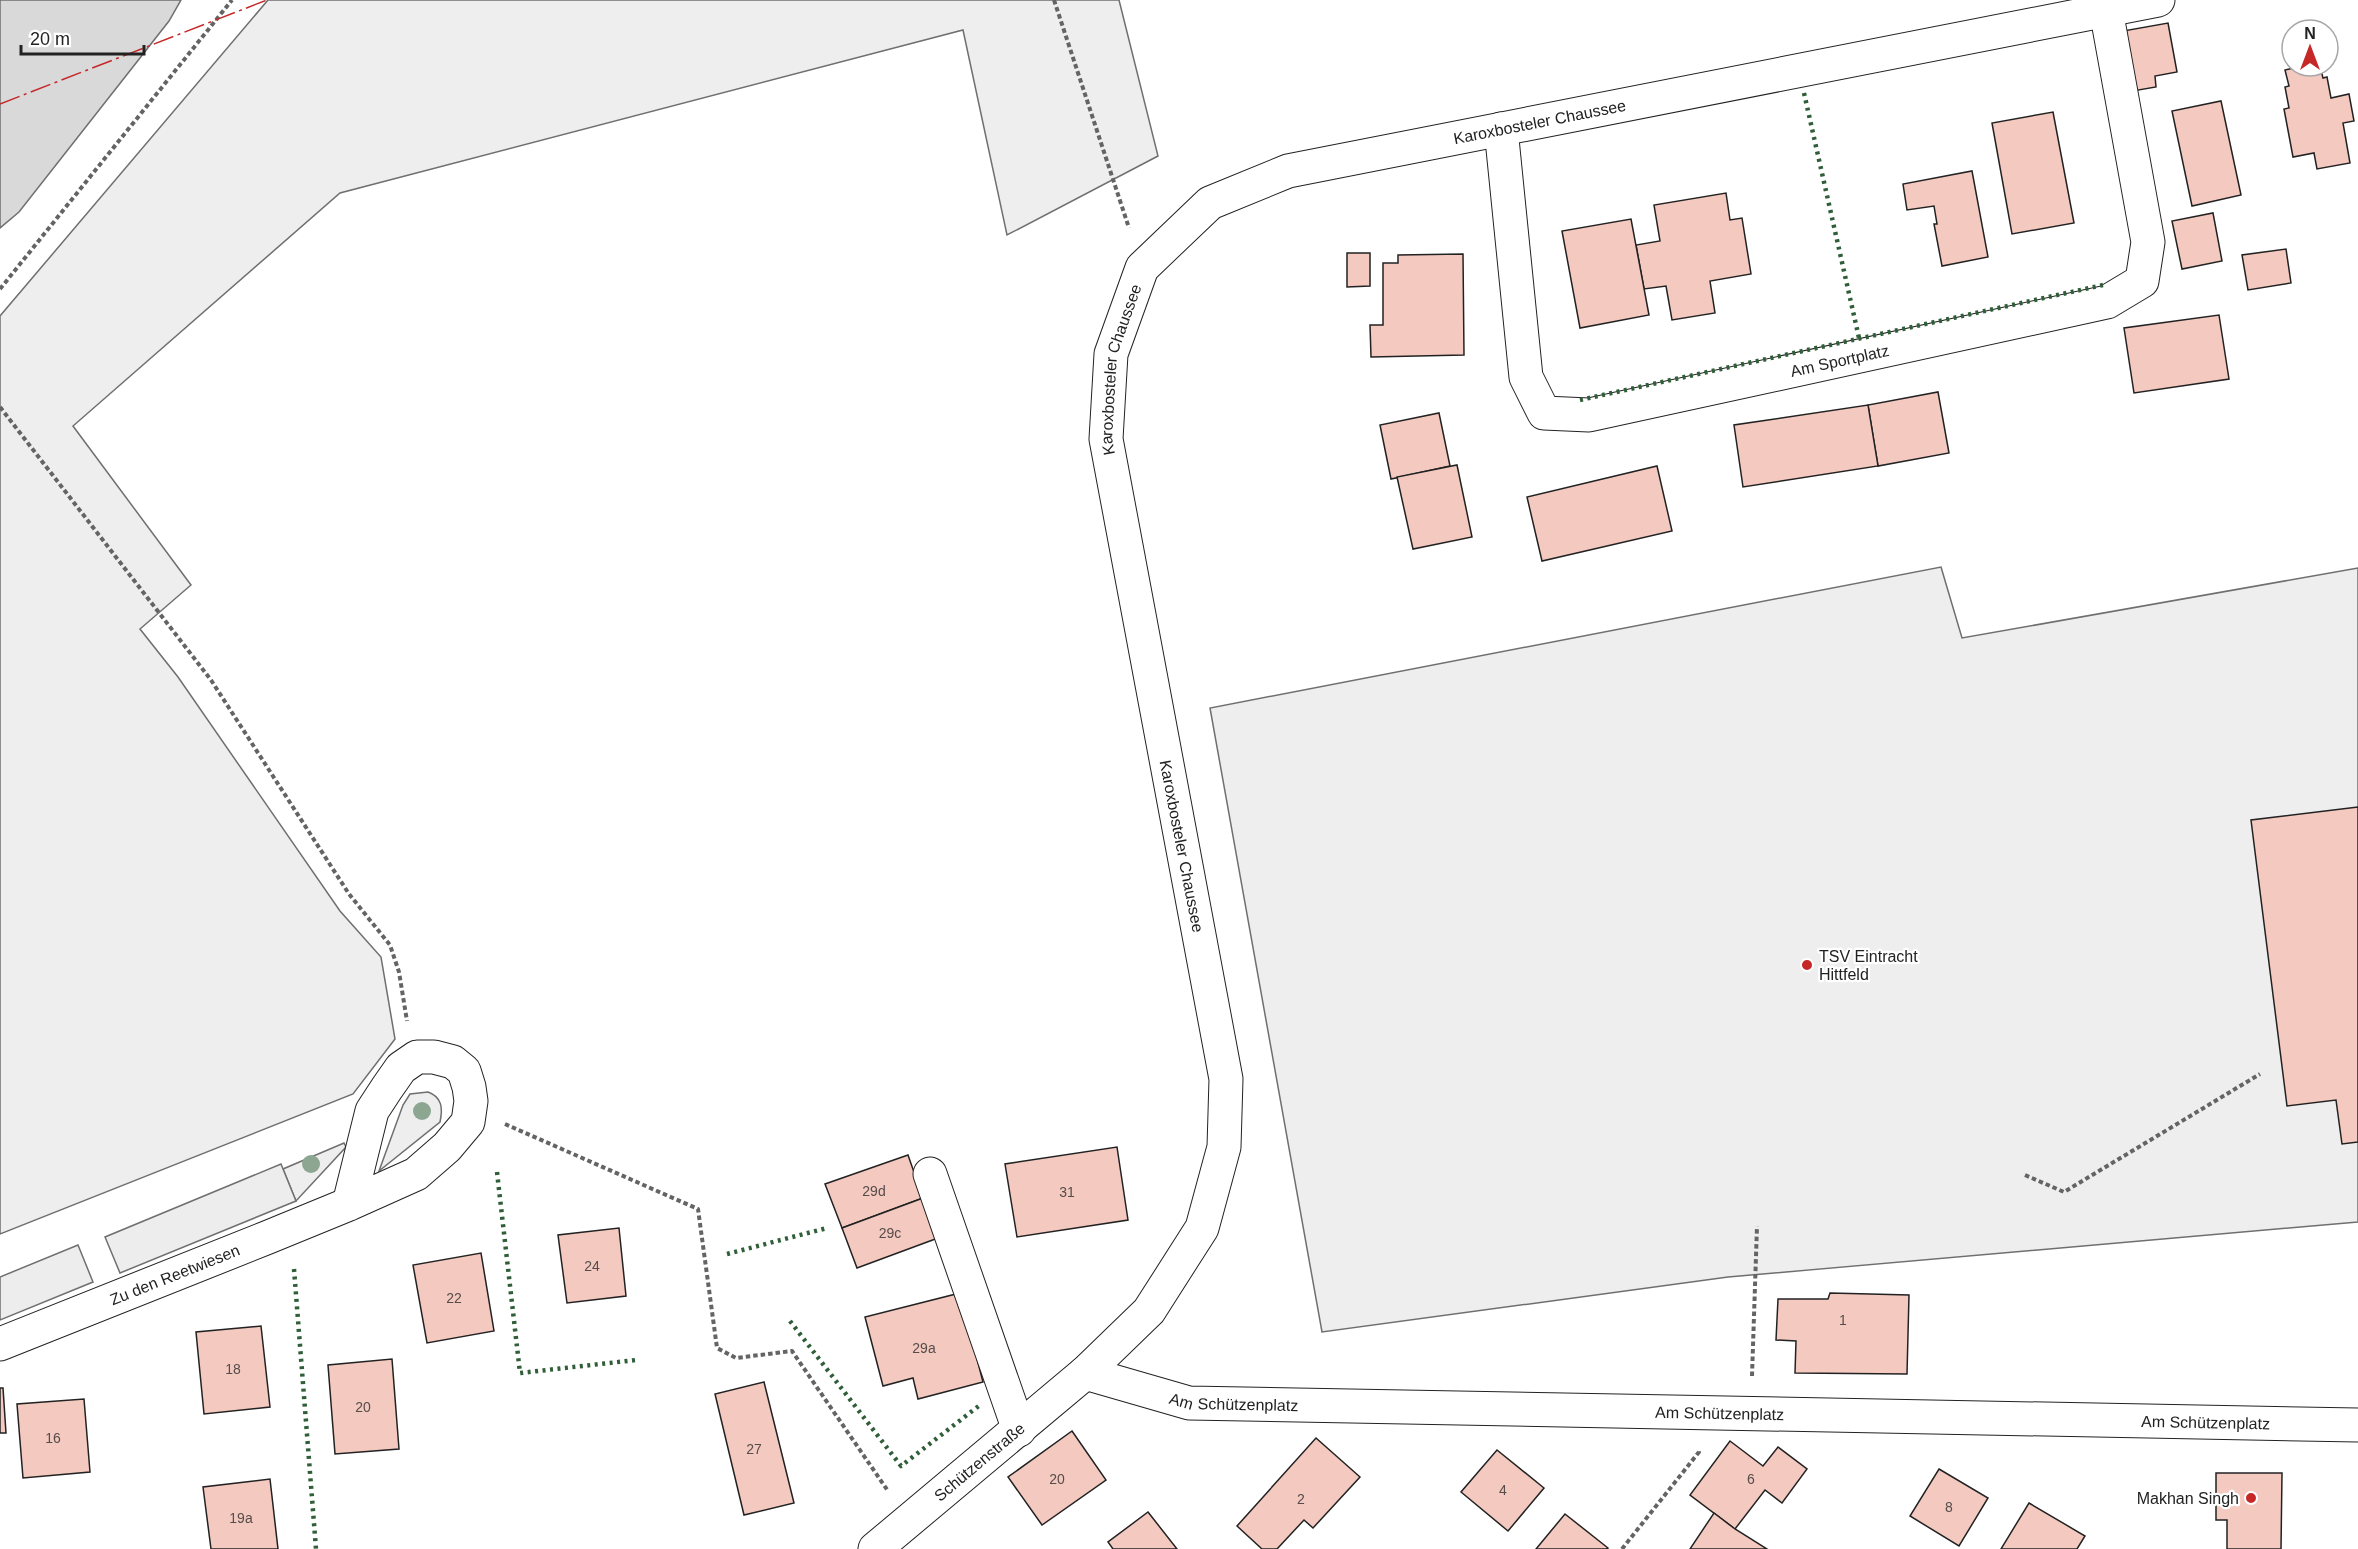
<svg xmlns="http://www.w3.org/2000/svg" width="2358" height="1549" viewBox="0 0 2358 1549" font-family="Helvetica,sans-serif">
  <rect width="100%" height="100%" fill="#fff"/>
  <g fill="#eee" stroke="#6f6f6f" stroke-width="1.5">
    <polygon points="268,0 1119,0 1158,156 1007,235 963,30 340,193 73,426 191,585 140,629 178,677 340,911 381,957 395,1039 353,1094 0,1234 0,316"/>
    <polygon points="1941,567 1962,638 2358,568 2358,1222 1728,1277 1322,1332 1210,708"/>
    <path d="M428,1092c14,5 15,16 12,30l-61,49 24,-66 7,-11z"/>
    <polygon points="344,1143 346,1147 296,1201 283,1169"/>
  </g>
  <g fill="#ededed" stroke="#6f6f6f" stroke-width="1.5">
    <polygon points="281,1164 296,1201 120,1273 105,1237"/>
    <polygon points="78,1245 93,1282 0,1320 0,1277"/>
  </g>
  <polygon fill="#d9d9d9" stroke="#6f6f6f" stroke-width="1.5" points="0,0 181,0 169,21 19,212 0,228"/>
  <g fill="#f3c9c0" stroke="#222" stroke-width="1.5">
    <polygon points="2168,23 2177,72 2155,76 2156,87 2133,91 2123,31"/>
    <polygon points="2303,66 2320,66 2323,78 2327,77 2331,98 2349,94 2354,121 2343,123 2350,163 2317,169 2314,153 2293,157 2284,109 2289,108 2285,87 2289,86 2285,70"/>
    <polygon points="2221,101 2241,195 2192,206 2172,111"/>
    <polygon points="2053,112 2074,223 2012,234 1992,123"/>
    <polygon points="1972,171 1988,257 1942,266 1934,224 1937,224 1934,206 1907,210 1903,184"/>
    <polygon points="1726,193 1730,220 1742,218 1751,274 1710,281 1715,313 1672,320 1666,286 1644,289 1636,245 1660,241 1654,205"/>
    <polygon points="2213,213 2222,261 2182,269 2172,221"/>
    <polygon points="1631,219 1649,315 1580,328 1562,231"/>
    <polygon points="2286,249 2291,283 2248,290 2242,255"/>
    <polygon points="1347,253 1370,253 1370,286 1347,287"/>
    <polygon points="1463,254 1464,355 1371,357 1370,325 1383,325 1383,263 1398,263 1398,255"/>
    <polygon points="2219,315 2229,379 2134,393 2124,328"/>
    <polygon points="1938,392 1949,453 1878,466 1868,405"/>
    <polygon points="1868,405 1878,466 1743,487 1734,425"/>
    <polygon points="1439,413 1450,466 1391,479 1380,425"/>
    <polygon points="1457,465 1472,537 1413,549 1397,477"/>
    <polygon points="1657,466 1672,531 1542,561 1527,497"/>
    <polygon points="2358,807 2358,1142 2342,1144 2336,1100 2287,1106 2251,820"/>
    <polygon points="1117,1147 1128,1220 1017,1237 1005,1164"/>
    <polygon points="908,1155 923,1198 842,1228 825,1184"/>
    <polygon points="923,1198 938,1238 857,1268 842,1228"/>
    <polygon points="619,1228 626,1296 567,1303 558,1235"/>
    <polygon points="481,1253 494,1331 427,1343 413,1265"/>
    <polygon points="960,1293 983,1382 918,1399 913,1378 883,1386 865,1317"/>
    <polygon points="1830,1293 1909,1295 1907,1374 1795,1373 1796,1341 1776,1340 1778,1299 1828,1299"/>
    <polygon points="261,1326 270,1407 204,1414 196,1332"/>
    <polygon points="392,1359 399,1449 335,1454 328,1365"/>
    <polygon points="764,1382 794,1503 744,1515 715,1394"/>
    <polygon points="0,1388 3,1388 6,1433 0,1433"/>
    <polygon points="84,1399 90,1472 23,1478 17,1404"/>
    <polygon points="1072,1431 1106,1480 1042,1525 1008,1477"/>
    <polygon points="1316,1438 1360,1477 1313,1528 1304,1520 1277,1549 1262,1549 1237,1526"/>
    <polygon points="1730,1441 1763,1466 1778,1447 1807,1469 1782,1503 1765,1490 1735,1529 1690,1495"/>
    <polygon points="1497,1450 1544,1488 1508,1531 1461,1492"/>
    <polygon points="1939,1469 1988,1498 1959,1546 1910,1516"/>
    <polygon points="2216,1473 2282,1473 2281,1549 2227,1549 2227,1520 2216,1520"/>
    <polygon points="270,1479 278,1549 211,1549 203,1487"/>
    <polygon points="2029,1503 2085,1536 2077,1549 2001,1549"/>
    <polygon points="1148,1512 1177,1549 1113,1549 1108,1542"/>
    <polygon points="1714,1513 1735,1529 1767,1549 1690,1549"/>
    <polygon points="1565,1514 1608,1548 1606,1549 1536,1549"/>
  </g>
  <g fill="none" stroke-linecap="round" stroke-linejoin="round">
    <g stroke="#222" stroke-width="35">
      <g id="minor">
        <path id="s1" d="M1501,129l25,248 18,36 45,2 518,-113 35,-21 6,-39 -42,-232"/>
        <polyline points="930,1174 1019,1430"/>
        <path id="s2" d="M0,1344l266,-106 83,-34 67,-30 31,-27 21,-25 3,-21 -2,-14 -5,-16 -11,-9 -19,-5h-17l-16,11 -14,20 -15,23 -23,93"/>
        <path id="s3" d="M1085,1373l104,30 1169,22"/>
        <path id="s4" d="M875,1549l210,-176 64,-62 53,-83 22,-81 2,-68 -120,-640 5,-85 31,-86 68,-65 78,-32 870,-171"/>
      </g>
    </g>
    <g stroke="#646464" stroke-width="4" stroke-dasharray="4.5 3" stroke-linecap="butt">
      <polyline points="1054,0 1129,228"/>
      <polyline points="0,289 232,0"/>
      <polyline points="0,407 211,680 349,894 390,945 399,972 407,1021"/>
      <polyline points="505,1124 698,1209 717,1348 736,1358 792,1351 888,1491"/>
      <polyline points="2025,1175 2064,1192 2260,1074"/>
      <polyline points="1752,1376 1757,1226"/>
      <polyline points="1622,1549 1699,1452 1699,1449"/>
    </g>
    <use href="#minor" stroke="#fff" stroke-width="33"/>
    <g stroke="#2f5e38" stroke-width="4.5" stroke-dasharray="3 4.5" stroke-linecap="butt">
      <polyline points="1804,93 1859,338"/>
      <polyline points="1580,400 2103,285"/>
      <polyline points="497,1172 520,1373 636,1360"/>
      <polyline points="727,1254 827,1228"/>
      <polyline points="294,1269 316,1549"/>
      <polyline points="790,1321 901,1466 980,1405"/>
    </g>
    <polyline stroke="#c62828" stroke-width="1.5" stroke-dasharray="21 4.5 3 4.5" stroke-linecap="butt" points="0,104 267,0"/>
  </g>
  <g fill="#8da692">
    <circle cx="422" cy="1111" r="9"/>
    <circle cx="311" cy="1164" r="9"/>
  </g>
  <g fill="#c62828" stroke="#fff" stroke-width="2">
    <circle cx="1807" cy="965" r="6"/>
    <circle cx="2251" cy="1498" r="6"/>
  </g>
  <g text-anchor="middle" stroke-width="4.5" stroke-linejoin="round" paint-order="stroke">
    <g font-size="14" fill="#564c4a">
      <text x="874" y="1196">29d</text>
      <text x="1067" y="1197">31</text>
      <text x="890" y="1238">29c</text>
      <text x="592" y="1271">24</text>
      <text x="454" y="1303">22</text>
      <text x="1843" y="1325">1</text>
      <text x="924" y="1353">29a</text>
      <text x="233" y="1374">18</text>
      <text x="363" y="1412">20</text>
      <text x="53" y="1443">16</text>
      <text x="754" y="1454">27</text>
      <text x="1057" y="1484">20</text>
      <text x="1751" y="1484">6</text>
      <text x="1503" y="1495">4</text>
      <text x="1301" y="1504">2</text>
      <text x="1949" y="1512">8</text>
      <text x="241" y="1523">19a</text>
    </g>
    <g font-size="16" fill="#222" stroke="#fff">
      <text dy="6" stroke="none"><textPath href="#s4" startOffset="1876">Karoxbosteler Chaussee</textPath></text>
      <text dy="6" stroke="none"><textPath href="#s1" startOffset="591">Am Sportplatz</textPath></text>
      <text dy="6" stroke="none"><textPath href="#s4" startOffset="1336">Karoxbosteler Chaussee</textPath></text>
      <text transform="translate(1182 846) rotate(79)" y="6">Karoxbosteler Chaussee</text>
      <text dy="6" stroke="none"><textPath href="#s2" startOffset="188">Zu den Reetwiesen</textPath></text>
      <text dy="6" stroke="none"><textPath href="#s3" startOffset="153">Am Schützenplatz</textPath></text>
      <text dy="6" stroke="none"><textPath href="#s3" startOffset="639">Am Schützenplatz</textPath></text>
      <text dy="6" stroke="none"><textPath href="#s3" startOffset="1125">Am Schützenplatz</textPath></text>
      <text dy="6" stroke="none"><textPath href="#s4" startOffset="136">Schützenstraße</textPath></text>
    </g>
    <g font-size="16" fill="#222" stroke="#fff" text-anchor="start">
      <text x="1819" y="962">TSV Eintracht<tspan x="1819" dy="18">Hittfeld</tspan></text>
      <text x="2239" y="1504" text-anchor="end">Makhan Singh</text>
    </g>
  </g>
  <g transform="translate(2310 48)"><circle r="28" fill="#ffffff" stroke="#a7a7a7" stroke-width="1.5"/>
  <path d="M0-4.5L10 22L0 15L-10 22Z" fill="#c62828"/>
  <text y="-9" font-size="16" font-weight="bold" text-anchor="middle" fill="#222222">N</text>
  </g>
  <path d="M21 45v9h123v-9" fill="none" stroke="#222222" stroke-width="3"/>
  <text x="30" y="45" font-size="18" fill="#222222" stroke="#ffffff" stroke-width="4.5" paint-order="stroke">20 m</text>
</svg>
